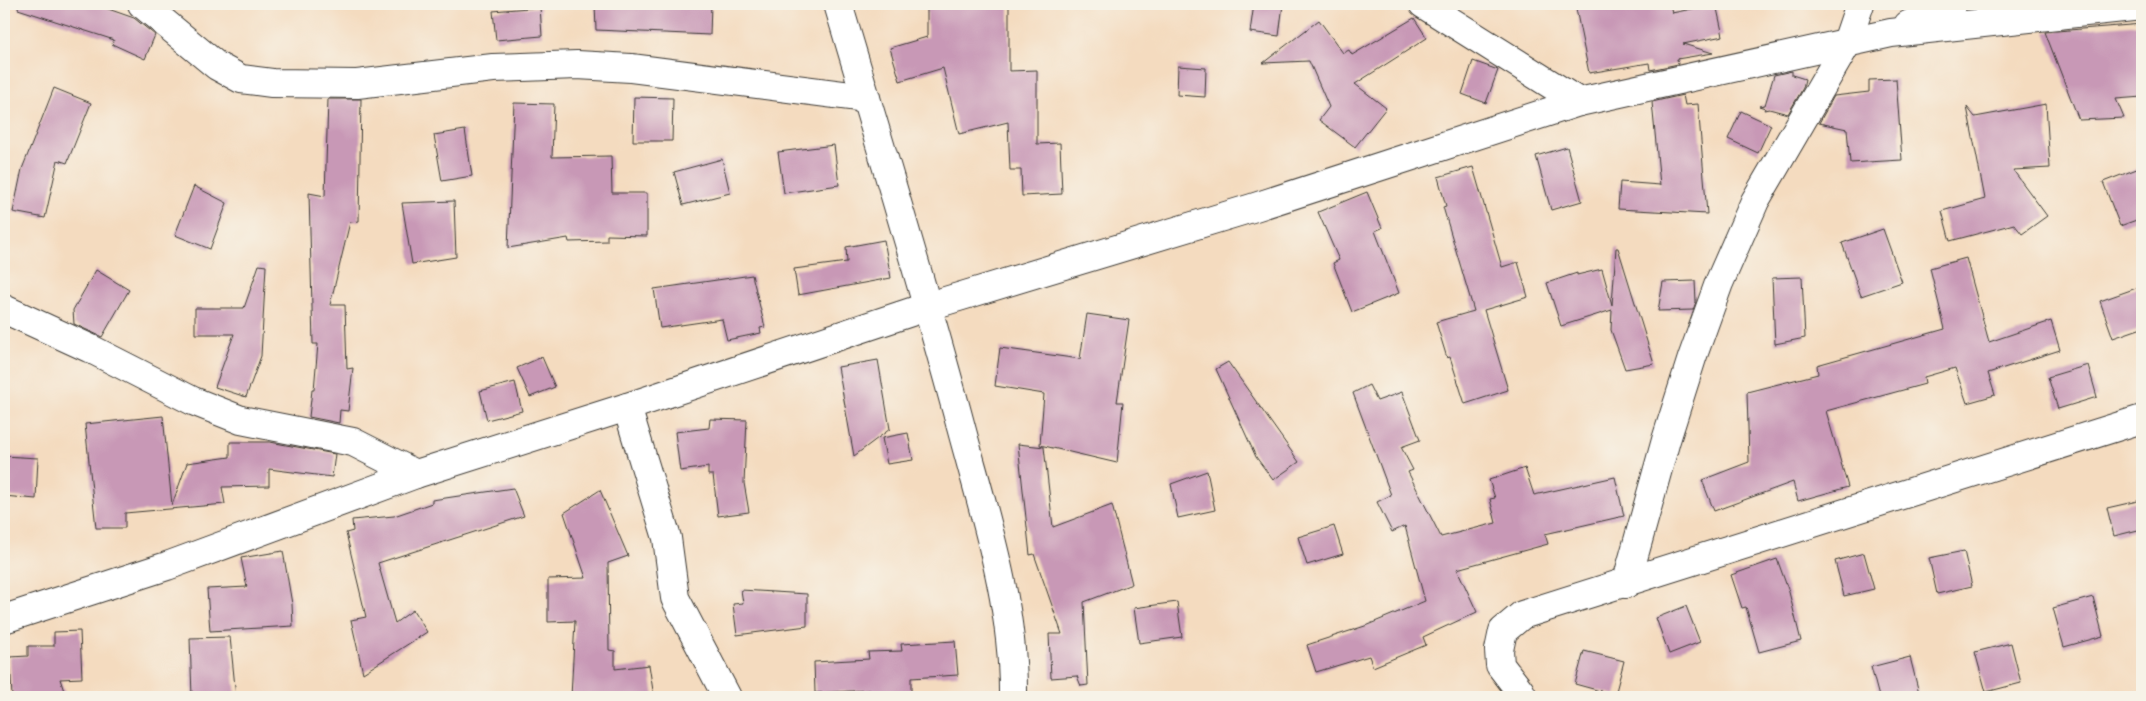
<svg xmlns="http://www.w3.org/2000/svg" width="2146" height="701" viewBox="0 0 2146 701" font-family="'IM FELL Double Pica',serif">
  <rect width="100%" height="100%" fill="#f7f3e8"/>
  <filter id="ink" filterUnits="userSpaceOnUse"><feTurbulence type="fractalNoise" baseFrequency=".02" numOctaves="2"/><feDisplacementMap in="SourceGraphic" scale="10" xChannelSelector="R" yChannelSelector="G"/><feConvolveMatrix kernelMatrix="1 2 1 2 8 2 1 2 1" color-interpolation-filters="sRGB"/></filter>
  <filter id="wash" filterUnits="userSpaceOnUse"><feTurbulence type="fractalNoise" baseFrequency=".0096" numOctaves="4" result="noise"/><feDisplacementMap in="SourceGraphic" scale="20" xChannelSelector="R" yChannelSelector="G"/><feGaussianBlur stdDeviation="1.12" result="paint"/><feColorMatrix in="noise" values="0 0 0 0 0 0 0 0 0 0 0 0 0 0 0 0 0 1.4 0 .05"/><feComposite in="paint" operator="in"/></filter>
  <g filter="url(#wash)">
    <rect width="100%" height="100%" fill="#f4dbbf"/>
    <g id="blocks">
      <g fill="#c898b6">
        <polygon points="19,4 94,4 134,18 155,35 145,59 112,44 114,40 18,9"/>
        <polygon points="595,4 711,4 710,35 596,30"/>
        <polygon points="927,4 1009,4 1009,71 1037,70 1037,144 1060,143 1062,194 1022,196 1021,170 1010,170 1008,122 959,134 943,68 900,81 890,48 927,37"/>
        <polygon points="1254,4 1283,4 1279,36 1250,32"/>
        <polygon points="1575,4 1670,4 1672,13 1716,4 1723,36 1683,44 1713,53 1677,59 1678,64 1650,70 1649,63 1589,73"/>
        <polygon points="540,7 542,36 496,40 493,11"/>
        <polygon points="1414,18 1427,38 1355,84 1386,108 1355,147 1319,120 1329,107 1309,61 1263,63 1319,20 1343,53 1349,50 1352,55"/>
        <polygon points="2142,24 2142,97 2116,99 2124,118 2079,120 2045,32"/>
        <polygon points="1473,61 1498,70 1486,103 1462,94"/>
        <polygon points="1178,66 1206,68 1205,97 1177,95"/>
        <polygon points="1792,71 1792,75 1805,79 1803,88 1788,114 1769,109 1764,110 1765,108 1759,106 1765,105 1774,75"/>
        <polygon points="1896,79 1902,160 1850,163 1847,129 1819,123 1834,96 1869,92 1869,80"/>
        <polygon points="54,88 91,103 67,163 58,160 45,218 13,212 22,169"/>
        <polygon points="1683,95 1685,105 1698,104 1707,214 1618,209 1620,182 1660,185 1652,102"/>
        <polygon points="634,97 673,98 672,141 633,141"/>
        <polygon points="328,99 361,99 359,221 350,222 330,305 345,305 347,369 353,368 348,411 340,410 339,423 309,417 312,390 314,390 318,344 313,344 309,193 325,196"/>
        <polygon points="514,103 554,104 552,157 611,156 612,193 647,193 647,236 607,235 607,241 569,242 568,238 508,248"/>
        <polygon points="2046,104 2050,168 2013,170 2047,216 2022,234 2014,224 1950,241 1942,211 1985,199 1967,107 1975,117"/>
        <polygon points="1741,111 1771,125 1758,153 1728,139"/>
        <polygon points="465,130 472,176 442,181 434,135"/>
        <polygon points="834,145 839,185 784,193 778,152"/>
        <polygon points="1567,147 1582,201 1551,210 1536,156"/>
        <polygon points="722,159 730,193 683,205 674,172"/>
        <polygon points="1473,167 1502,267 1518,262 1528,297 1484,310 1508,390 1465,404 1450,357 1447,358 1436,322 1474,311 1443,207 1446,206 1438,177"/>
        <polygon points="2142,167 2142,218 2120,226 2103,182"/>
        <polygon points="194,186 227,203 210,249 175,235"/>
        <polygon points="1367,192 1382,228 1375,231 1399,293 1352,312 1333,263 1339,260 1318,212"/>
        <polygon points="454,201 456,257 412,264 402,203"/>
        <polygon points="1883,229 1902,282 1861,296 1842,243"/>
        <polygon points="884,240 891,278 798,295 794,269 847,262 846,247"/>
        <polygon points="1616,248 1618,248 1654,364 1625,369 1611,330 1612,310 1561,326 1547,283 1577,273 1577,275 1602,269 1612,305"/>
        <polygon points="1966,258 1989,342 2051,321 2060,350 1988,373 1995,395 1967,403 1955,368 1924,377 1925,384 1826,411 1848,487 1798,501 1793,482 1714,511 1702,480 1749,462 1747,392 1818,374 1817,365 1945,329 1930,268"/>
        <polygon points="259,265 266,266 261,356 246,397 215,387 234,334 195,334 195,308 244,308"/>
        <polygon points="96,270 129,290 102,337 74,324 73,310"/>
        <polygon points="752,275 765,327 760,328 761,333 727,340 722,319 660,328 654,289"/>
        <polygon points="1802,277 1805,338 1775,344 1772,278"/>
        <polygon points="1695,281 1696,302 1693,310 1658,311 1663,282"/>
        <polygon points="2142,286 2142,328 2113,338 2100,301"/>
        <polygon points="1087,314 1129,320 1117,402 1123,402 1117,463 1040,445 1044,394 995,386 1000,348 1080,359"/>
        <polygon points="542,357 555,387 530,397 517,368"/>
        <polygon points="878,360 890,429 854,456 838,367"/>
        <polygon points="1228,362 1299,462 1273,480 1256,457 1216,369"/>
        <polygon points="2088,365 2097,397 2058,409 2048,377"/>
        <polygon points="515,382 522,411 487,420 480,391"/>
        <polygon points="1369,385 1377,401 1402,392 1420,440 1401,447 1413,470 1408,472 1441,537 1496,523 1490,499 1495,498 1489,480 1525,468 1534,495 1615,477 1624,516 1545,534 1548,544 1457,569 1477,612 1423,637 1426,645 1373,667 1369,656 1316,672 1307,645 1365,626 1425,601 1405,526 1392,532 1377,502 1391,495 1353,393"/>
        <polygon points="163,416 172,505 187,463 230,457 230,442 270,442 335,454 332,477 269,469 269,486 222,487 225,504 125,513 125,528 96,528 85,424"/>
        <polygon points="710,419 747,420 744,483 749,512 718,516 713,475 708,475 708,467 680,471 675,432 709,428"/>
        <polygon points="908,433 913,460 887,464 882,438"/>
        <polygon points="1018,444 1044,447 1053,527 1112,505 1132,584 1084,602 1088,685 1081,686 1077,676 1051,678 1049,634 1062,634 1034,554 1030,555"/>
        <polygon points="4,456 38,458 36,499 4,496"/>
        <polygon points="1207,471 1215,510 1178,518 1171,484"/>
        <polygon points="513,488 524,516 378,563 395,623 413,610 427,632 363,673 351,620 366,617 346,533 353,531 352,520 394,516 432,503 432,500"/>
        <polygon points="600,490 628,556 608,563 609,650 615,651 615,669 649,665 654,697 571,697 575,621 548,622 548,579 586,578 564,513"/>
        <polygon points="2142,500 2142,529 2114,536 2107,508"/>
        <polygon points="1334,526 1343,554 1307,565 1298,537"/>
        <polygon points="283,551 292,604 293,626 210,631 207,589 247,587 241,558"/>
        <polygon points="1964,551 1972,586 1937,594 1929,558"/>
        <polygon points="1864,553 1874,589 1844,596 1835,561"/>
        <polygon points="1777,559 1789,592 1801,641 1759,652 1746,607 1742,608 1731,575"/>
        <polygon points="741,590 807,594 807,626 737,635 733,604 743,603"/>
        <polygon points="2093,597 2103,636 2064,647 2053,608"/>
        <polygon points="1177,602 1182,637 1139,643 1134,608"/>
        <polygon points="1686,606 1700,642 1669,654 1656,618"/>
        <polygon points="80,631 82,678 60,679 66,697 12,697 10,657 28,656 28,646 54,646 54,632"/>
        <polygon points="230,637 236,697 192,697 190,638"/>
        <polygon points="955,641 958,675 911,678 911,693 870,694 870,690 815,693 814,662 869,659 868,652 902,651 901,644"/>
        <polygon points="2011,643 2021,683 1986,692 1975,652"/>
        <polygon points="1584,651 1624,661 1615,695 1575,684"/>
        <polygon points="1910,657 1919,693 1904,697 1879,697 1871,667"/>
      </g>
    </g>
  </g>
  <g filter="url(#ink)">
    <use href="#blocks" fill-opacity="0" stroke="#3c3934" stroke-width="1"/>
    <g fill="none" stroke-linecap="round" stroke-linejoin="round">
      <g stroke="#3c3934" stroke-width="30">
        <g id="street">
          <polyline points="142,4 217,66 241,79 272,83 357,84 493,68 577,65 631,68 866,98"/>
          <path d="M838,4c42,142 86,284 124,427 24,89 52,174 51,266"/>
          <polyline points="1423,4 1579,102"/>
          <polyline points="1908,25 1952,4"/>
          <polyline points="4,309 89,348 193,401 241,420 353,442 416,474"/>
          <polyline points="627,407 667,538 675,598 727,697"/>
          <polyline points="1626,584 1666,440 1692,358 1719,283 1755,201 1846,45 1860,4"/>
          <polyline points="4,619 167,566 416,474 627,407 929,306 1252,208 1579,102 1891,33 2142,6"/>
          <polyline points="1523,697 1520,691 1500,665 1499,650 1503,631 1522,615 2142,419"/>
        </g>
      </g>
      <use href="#street" stroke="#fff" stroke-width="28"/>
    </g>
  </g>
  <rect width="2146" height="701" fill="none" stroke="#f7f3e8" stroke-width="20"/>
</svg>
